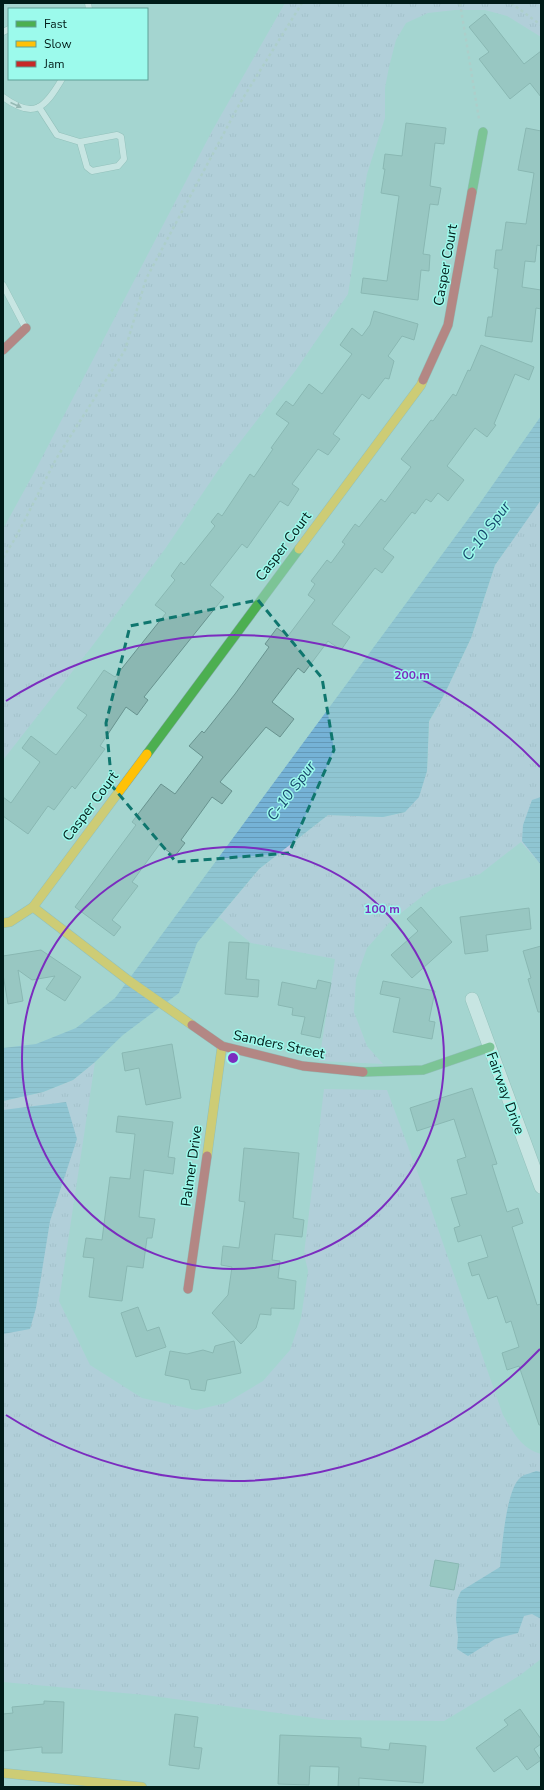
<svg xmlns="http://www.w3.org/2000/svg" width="544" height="1790" viewBox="0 0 544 1790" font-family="'Nunito Sans',sans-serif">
  <defs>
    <pattern id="grass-tufts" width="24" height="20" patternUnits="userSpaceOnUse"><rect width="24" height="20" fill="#c0c8e5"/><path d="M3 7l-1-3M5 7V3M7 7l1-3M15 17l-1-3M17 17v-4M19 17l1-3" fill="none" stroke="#a3abc4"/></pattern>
    <pattern id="water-rules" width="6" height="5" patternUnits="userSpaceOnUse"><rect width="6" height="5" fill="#75b2d6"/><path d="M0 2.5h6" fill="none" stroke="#6398b7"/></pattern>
  </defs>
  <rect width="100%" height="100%" fill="#a4d6d0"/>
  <g fill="url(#grass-tufts)">
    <polygon points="285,3 541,3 541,37 507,16 485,10 455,10 428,13 406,23 396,40 389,67 385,88 385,118 367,174 348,294 296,370 219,469 165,549 90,649 3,760 3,529 36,469 212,131"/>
    <polygon points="541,492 541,865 521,842 480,874 433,888 392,920 367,948 356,979 354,1012 367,1046 383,1064 319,1061 335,959 251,943 219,917 259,869 328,815 383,817 405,812 427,771 429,722 444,695 471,638 495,565 539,501"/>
    <path d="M95,1062l-36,239 31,64 52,33 54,12 30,-7 37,-22 27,-31 11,-32 7,-47 -4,-17 20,-165 63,1 43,116 73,209c10,17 18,34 38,39v205l-22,17 -75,45 -115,-1 -184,-25 -142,-13v-581l40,-9 30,-12z"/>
  </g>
  <g fill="url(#water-rules)">
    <polygon points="541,416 541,500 495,565 471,638 444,695 429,721 427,771 419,797 405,812 383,817 328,815 259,869 197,943 179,993 123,1035 95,1062 73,1080 43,1092 3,1101 3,1048 36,1044 76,1028 115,998 480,503"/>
    <polygon points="541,797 541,865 522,841 523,825 532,800"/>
    <polygon points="66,1102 77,1139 50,1221 36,1308 30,1329 3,1334 3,1110"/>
    <path d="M536,1471l5,1v147l-9,-5 -8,2 -6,17 -23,6 -27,17 -11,-7 1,-12 -2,-18 1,-19 4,-9 39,-24c2,-19 6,-79 21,-90 4,-3 11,-4 15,-6z"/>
  </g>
  <g fill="#8bb7b2" stroke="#68938f">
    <polygon points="485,14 524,64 541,51 541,97 530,83 510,99 479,59 489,52 469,27"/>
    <polygon points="406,123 446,128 444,144 435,143 430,186 441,188 438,205 430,204 423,254 430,255 429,271 421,270 418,300 361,293 363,278 387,281 399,196 381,193 385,169 383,169 385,154 402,156"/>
    <polygon points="526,128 541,131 541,246 537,245 535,262 525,261 522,287 541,290 541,309 536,308 532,342 485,336 488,317 492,317 498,269 494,268 496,250 502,250 506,222 526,224 534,173 518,170"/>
    <polygon points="374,311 418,324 414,340 402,336 388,356 394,361 389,379 385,378 369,399 362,394 333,434 340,439 328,455 318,449 292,484 299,489 288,506 280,501 247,548 242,544 210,585 224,597 144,697 148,700 137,715 126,707 100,746 105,749 75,789 72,786 54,810 48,806 28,834 3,816 3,797 11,803 40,762 22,748 31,736 56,755 87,715 77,708 104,670 115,677 166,613 155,605 175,580 171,576 181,562 184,565 215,526 211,522 218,513 222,516 250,474 254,477 273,449 271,448 289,423 276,414 286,401 293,406 309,384 322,394 352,354 340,345 352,328 362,336 370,325"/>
    <polygon points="481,345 534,367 529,380 515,374 494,424 496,425 487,437 475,428 447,466 464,480 448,501 438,493 431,502 426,499 415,514 412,512 383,549 394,557 382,573 375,568 332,624 350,637 341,650 328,641 304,673 298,668 272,702 294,719 280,737 266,727 220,782 232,791 222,804 212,797 181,840 185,843 175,856 159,845 132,882 138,886 112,920 121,927 114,936 75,907 136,825 132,822 161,784 175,794 203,757 189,746 202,731 204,733 235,694 269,647 265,644 277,628 288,636 315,600 308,595 315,584 311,581 327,560 331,563 345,544 342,542 355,524 359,527 381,499 385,502 411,467 401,459 431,420 433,421 453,394 456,396 468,370 470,371"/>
    <polygon points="421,907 452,942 412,978 391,955 418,931 407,919"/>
    <polygon points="529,908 531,929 486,935 488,951 465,954 460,917"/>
    <polygon points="229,942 249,943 246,979 259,980 258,997 225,994"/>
    <polygon points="541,946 541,1012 538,1012 528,979 531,978 523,951"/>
    <polygon points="41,950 81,977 65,1001 46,989 55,976 32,980 18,970 23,1001 8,1004 3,974 3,956"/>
    <polygon points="318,980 331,983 320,1038 301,1034 305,1017 292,1015 293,1008 278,1005 282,982 316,989"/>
    <polygon points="383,981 435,991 429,1021 435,1022 432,1039 393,1032 400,998 380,994"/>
    <polygon points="172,1044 181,1098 146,1105 139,1068 125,1071 122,1053"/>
    <polygon points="472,1088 497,1164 492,1165 507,1212 518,1208 523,1223 512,1227 537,1305 541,1304 541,1425 539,1425 519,1366 507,1370 502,1353 519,1347 511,1321 506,1323 497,1296 488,1299 479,1274 472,1276 468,1263 488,1257 481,1235 458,1242 454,1228 460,1226 451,1198 467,1194 457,1160 466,1157 454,1119 417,1131 410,1108"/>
    <polygon points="118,1116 173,1122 168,1157 175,1158 173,1174 144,1170 139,1217 155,1219 152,1238 147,1238 143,1268 127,1266 122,1301 89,1297 94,1258 83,1257 86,1238 102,1240 110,1177 130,1179 135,1134 116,1132"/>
    <polygon points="244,1148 299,1153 293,1218 304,1220 302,1237 275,1234 272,1260 280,1261 278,1278 296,1281 294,1309 271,1308 271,1315 260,1314 256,1328 241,1344 212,1313 228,1295 232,1267 221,1265 223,1246 239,1248 245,1202 239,1201"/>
    <polygon points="138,1307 147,1331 159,1327 166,1347 136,1357 121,1313"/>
    <polygon points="234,1341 241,1373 207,1380 205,1391 191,1389 189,1380 165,1375 170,1351 187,1354 203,1350 213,1353 215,1346"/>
    <polygon points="435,1560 459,1564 454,1590 430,1586"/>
    <polygon points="44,1701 64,1702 62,1753 42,1753 42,1747 3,1751 3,1714 13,1713 12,1707 44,1704"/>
    <polygon points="520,1709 541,1739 541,1744 534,1749 541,1760 527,1770 517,1756 494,1772 476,1748 508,1725 504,1720"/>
    <polygon points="175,1714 198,1717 194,1747 202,1748 199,1769 169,1765"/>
    <polygon points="280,1735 361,1738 361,1747 389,1750 390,1743 426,1746 423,1783 359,1778 359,1787 338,1787 339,1767 310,1766 309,1785 278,1784"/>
  </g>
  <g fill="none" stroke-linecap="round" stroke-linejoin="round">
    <g stroke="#7ea7a2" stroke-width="7">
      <g id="lane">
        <polyline points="88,3 89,9"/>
        <polyline points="3,32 9,29"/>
        <path d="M3,97c31,23 42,11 59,-18"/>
        <polyline points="39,107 57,135 80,142 117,135 121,137 124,159 118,166 92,171 87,167 80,142"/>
        <polyline points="3,285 25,327"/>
      </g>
    </g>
    <g stroke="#7ea7a2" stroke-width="14">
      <polyline id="street" points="472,999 541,1187"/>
    </g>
    <g stroke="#7ea7a2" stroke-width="10">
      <g id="fast">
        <polyline points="472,192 483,132"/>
        <polyline points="147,754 299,549"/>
        <polyline points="363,1072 423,1070 490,1047"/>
      </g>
    </g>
    <g stroke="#7ea7a2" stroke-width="10">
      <g id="slow">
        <polyline points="299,549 421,385 423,380"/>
        <polyline points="33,907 128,980 192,1025"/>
        <polyline points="3,923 10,922 33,907 147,754"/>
        <polyline points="207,1156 222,1046"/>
        <polyline points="3,1773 142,1787"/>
      </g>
    </g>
    <g stroke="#7ea7a2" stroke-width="10">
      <g id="jam">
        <polyline points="3,350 26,328"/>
        <polyline points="423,380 448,325 472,192"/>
        <polyline points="192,1025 222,1046 303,1066 363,1072"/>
        <polyline points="188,1289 207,1156"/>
      </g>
    </g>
    <g stroke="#b8c6c4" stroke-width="2.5" stroke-dasharray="3 3" stroke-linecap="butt">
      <polyline points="460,3 479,119"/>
      <polyline points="511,3 541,25"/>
      <polyline points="3,558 16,537 56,459 125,350 146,279 240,103 302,3"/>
    </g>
    <use href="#lane" stroke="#f1f9f8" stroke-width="6"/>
    <use href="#street" stroke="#f1f9f8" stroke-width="13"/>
    <use href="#fast" stroke="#4caf50" stroke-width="9"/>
    <use href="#slow" stroke="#ffc107" stroke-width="9"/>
    <use href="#jam" stroke="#c62828" stroke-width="9"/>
  </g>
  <defs><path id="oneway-solid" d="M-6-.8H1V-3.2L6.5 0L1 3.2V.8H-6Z"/></defs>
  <use fill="#859593" href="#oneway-solid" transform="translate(16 105) rotate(24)"/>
  <path d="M0 0H544V1790H0ZM258,600l64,78 12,72 -45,103 -113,9 -64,-76 -6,-63 24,-97z" fill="#a4d6d0" fill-opacity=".55" fill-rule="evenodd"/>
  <path fill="none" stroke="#0f766e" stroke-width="3" stroke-dasharray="8 5" stroke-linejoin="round" d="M258,600l64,78 12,72 -45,103 -113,9 -64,-76 -6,-63 24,-97z"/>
  <g fill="none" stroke="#7b2cbf" stroke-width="2">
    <circle cx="233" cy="1058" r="211"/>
    <path d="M540 1349A423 423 0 0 1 6 1415M6 701A423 423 0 0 1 540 767"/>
  </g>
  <g text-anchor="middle" stroke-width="3" stroke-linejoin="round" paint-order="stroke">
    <g font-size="14" fill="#001b18" stroke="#9cfaec">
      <text transform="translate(445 265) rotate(-80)" y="5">Casper Court</text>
      <text transform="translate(283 546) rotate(-53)" y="5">Casper Court</text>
      <text transform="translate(90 806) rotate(-53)" y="5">Casper Court</text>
      <text transform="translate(279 1044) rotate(12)" y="5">Sanders Street</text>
      <text transform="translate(506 1093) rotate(70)" y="5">Fairway Drive</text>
      <text transform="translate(191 1166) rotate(-82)" y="5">Palmer Drive</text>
    </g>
    <g font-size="15" font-style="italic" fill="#18496e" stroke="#9cfaec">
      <text transform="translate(486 531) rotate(-53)" y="5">C-10 Spur</text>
      <text transform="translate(291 791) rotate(-53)" y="5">C-10 Spur</text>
    </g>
  </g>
  <circle cx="233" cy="1058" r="6" fill="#7b2cbf" stroke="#9cfaec" stroke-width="2"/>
  <g font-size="12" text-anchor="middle" font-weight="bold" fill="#7b2cbf" stroke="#9cfaec" stroke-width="3" stroke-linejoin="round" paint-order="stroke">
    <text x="412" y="679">200 m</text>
    <text x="382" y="913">100 m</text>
  </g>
  <rect width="544" height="1790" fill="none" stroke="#001b18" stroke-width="8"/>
  <rect x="8" y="8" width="140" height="72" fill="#9cfaec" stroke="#5ea197"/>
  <rect x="16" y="21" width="20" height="6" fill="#4caf50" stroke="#5ea197"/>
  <text x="44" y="28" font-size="12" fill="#001b18">Fast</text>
  <rect x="16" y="41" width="20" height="6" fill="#ffc107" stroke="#5ea197"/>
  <text x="44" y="48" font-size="12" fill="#001b18">Slow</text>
  <rect x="16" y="61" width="20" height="6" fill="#c62828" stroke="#5ea197"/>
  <text x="44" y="68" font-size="12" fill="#001b18">Jam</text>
</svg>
